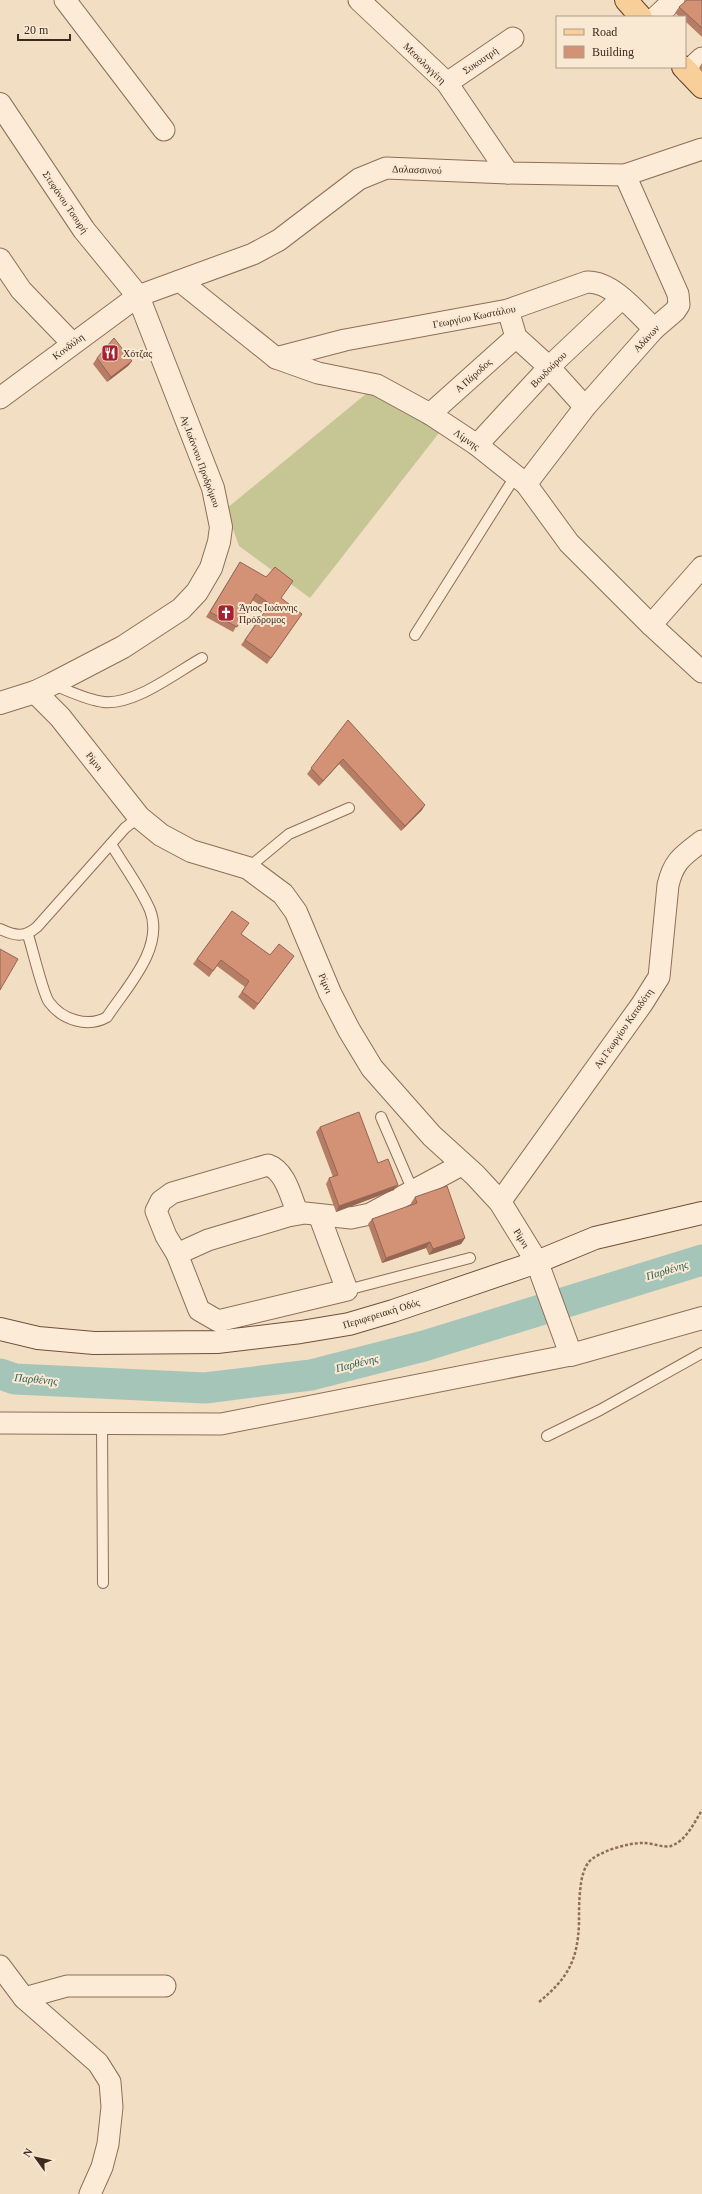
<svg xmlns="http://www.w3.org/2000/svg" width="702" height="2194" viewBox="0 0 702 2194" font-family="'Times New Roman',serif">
  <rect width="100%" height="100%" fill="#f2dec3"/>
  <polygon fill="#c6c695" points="367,393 446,424 310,598 239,546 226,509"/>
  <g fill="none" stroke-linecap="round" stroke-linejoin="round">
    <polyline stroke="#a5c5b8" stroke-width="31" points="0,1374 15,1379 205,1388 311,1375 424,1346 702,1260"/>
    <g stroke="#8e6e58" stroke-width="12">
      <g id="service">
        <polyline points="415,635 516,475"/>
        <path d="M54,685c15,6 33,15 50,17 31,3 71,-29 98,-44"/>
        <polyline points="248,868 289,834 349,808"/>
        <path d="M0,929c15,7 24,9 37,-2l88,-99 14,-11"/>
        <path d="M28,935c4,12 15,59 21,67 13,18 39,26 58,15 19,-29 58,-69 43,-107 -10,-23 -26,-44 -39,-66"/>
        <polyline points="381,1117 413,1191"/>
        <polyline points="347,1290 470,1258"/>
        <polyline points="102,1423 103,1583"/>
        <polyline points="547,1436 600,1410 702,1353"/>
      </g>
    </g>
    <g stroke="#8e6e58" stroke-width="23">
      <g id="minor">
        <polyline points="65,0 164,130"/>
        <polyline points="359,0 447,83 508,173"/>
        <polyline points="656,17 674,0"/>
        <polyline points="687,72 702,58"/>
        <polyline points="447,83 513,38"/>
        <polyline points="0,259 21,290 72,343"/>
        <polyline points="180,281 276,358 318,373 377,385 430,414 477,445 526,484 569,543 651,625 702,672"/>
        <polyline points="508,310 516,337 549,367 585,407"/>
        <path d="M276,358l69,-18 163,-30 79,-28c25,-1 50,30 67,47"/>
        <polyline points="0,398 138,296 253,254 279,240 359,179 386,168 508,173 625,175 702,149"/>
        <polyline points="430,414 516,337"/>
        <polyline points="477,445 549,367 622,298"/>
        <polyline points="526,484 585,407 654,329 675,311 679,305 678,294 625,175"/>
        <polyline points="651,625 702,567"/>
        <path d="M500,1202l142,-198 17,-27 9,-92c6,-25 15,-29 34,-44"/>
        <path d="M298,1214c-7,-16 -12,-43 -30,-49l-96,28 -11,8 -5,10 10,25 11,18 31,-14 80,-24 17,-3 46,5 19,-4 93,-50"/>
        <polyline points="177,1254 199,1310 218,1321 347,1290 319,1215"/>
        <polyline points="0,1423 221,1424 571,1355"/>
        <polyline points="0,1966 24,1998 98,2063 110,2082 112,2107 108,2144 102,2167 90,2194"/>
        <polyline points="24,1998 67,1986 165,1986"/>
      </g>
    </g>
    <g stroke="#8e6e58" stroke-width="24">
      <g id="tertiary">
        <polyline points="0,104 84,230 138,296 213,488 221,527 219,542 211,568 197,592 181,609 123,647 52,684 35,692 0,703"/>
        <polyline points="35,692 60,717 139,817 161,835 191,851 248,868 283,894 296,912 330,993 349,1030 372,1068 432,1136 475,1175 500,1202 537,1262 571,1355 702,1318"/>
      </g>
    </g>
    <g stroke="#704f3b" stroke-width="24">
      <polyline id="secondary" points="0,1329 38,1338 94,1343 217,1342 301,1332 349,1324 393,1311 537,1262 595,1238 702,1213"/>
    </g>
    <g stroke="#5c3d2c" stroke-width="24">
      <g id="primary">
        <polyline points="626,0 641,17"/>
        <polyline points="683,67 702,87"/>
      </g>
    </g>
    <path stroke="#8e6e58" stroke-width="2.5" stroke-dasharray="3 2" stroke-linecap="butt" d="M539,2002c29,-24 39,-42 40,-80 0,-10 0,-20 1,-30 1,-10 2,-20 8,-29 8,-11 42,-21 56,-20 8,0 19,5 27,3 15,-5 23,-23 31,-36"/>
    <use href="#service" stroke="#fcecd7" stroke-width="10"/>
    <use href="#minor" stroke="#fcecd7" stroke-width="21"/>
    <use href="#tertiary" stroke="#fcecd7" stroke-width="22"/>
    <use href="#secondary" stroke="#fcecd7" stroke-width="22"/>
    <use href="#primary" stroke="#f8cf98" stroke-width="22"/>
  </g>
  <g fill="#b57d65">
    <polygon points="702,0 702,37 685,21 685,17 680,17 675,13 679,7"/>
    <polygon points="702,63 702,72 699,68"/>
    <polygon points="97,358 132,361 128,366 107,382 93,364"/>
    <polygon points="240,562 281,598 302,614 267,664 241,645 266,609 252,600 233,632 206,617"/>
    <polygon points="348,720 422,810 401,831 339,764 319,786 307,774"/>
    <polygon points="232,911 241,934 270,955 294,956 254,1010 238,997 245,987 217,966 209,977 193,964"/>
    <polygon points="320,1127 378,1163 394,1190 336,1212 326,1184 329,1178 333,1177 316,1132"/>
    <polygon points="415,1197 465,1238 461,1244 429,1255 426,1248 382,1263 368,1224 372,1219 412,1205 411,1203"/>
  </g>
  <g fill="#946653">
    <polygon points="132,361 128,366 107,382 111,377"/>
    <polygon points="343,759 339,764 319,786 323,781"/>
    <polygon points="425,805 422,810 401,831 405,826"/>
    <polygon points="398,1185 394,1190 336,1212 339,1206"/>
    <polygon points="465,1238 461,1244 429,1255 433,1249"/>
    <polygon points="430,1242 426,1248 382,1263 386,1258"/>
  </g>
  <g fill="#d39176" stroke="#946653">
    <polygon points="687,0 702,0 702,28 679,7"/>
    <polygon points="114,338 132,361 111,377 97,358"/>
    <polygon points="240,562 266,577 275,567 293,581 281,598 302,614 271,658 245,640 270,604 256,594 237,627 210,612"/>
    <polygon points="348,720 425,805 405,826 343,759 323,781 311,768"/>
    <polygon points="232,911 249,923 241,934 270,955 279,944 294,956 258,1004 242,992 249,981 221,960 213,971 197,959"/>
    <polygon points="0,949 18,959 0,990"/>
    <polygon points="359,1112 378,1163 388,1159 398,1185 339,1206 329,1178 338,1175 320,1127"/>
    <polygon points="447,1186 465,1238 433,1249 430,1242 386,1258 372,1219 417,1203 415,1197"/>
  </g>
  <defs>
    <g id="restaurant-square" transform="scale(0.9)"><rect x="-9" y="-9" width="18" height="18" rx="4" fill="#a32232" stroke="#f9e9d3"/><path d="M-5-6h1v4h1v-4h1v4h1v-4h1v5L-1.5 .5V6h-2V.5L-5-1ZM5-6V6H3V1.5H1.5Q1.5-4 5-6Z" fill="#fff"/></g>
    <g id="church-square" transform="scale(0.9)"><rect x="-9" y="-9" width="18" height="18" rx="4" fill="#a32232" stroke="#f9e9d3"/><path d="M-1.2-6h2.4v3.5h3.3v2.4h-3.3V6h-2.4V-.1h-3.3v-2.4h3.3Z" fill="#fff"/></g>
  </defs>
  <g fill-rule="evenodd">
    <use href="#restaurant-square" x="110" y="353"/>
    <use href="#church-square" x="226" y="613"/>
  </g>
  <g text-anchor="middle" stroke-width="4" stroke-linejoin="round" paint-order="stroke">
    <g font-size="10" fill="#3d291d" stroke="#f9e9d3">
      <text transform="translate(480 60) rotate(-34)" y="4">Συκουτρή</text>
      <text transform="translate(425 63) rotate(44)" y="4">Μεσολογγίτη</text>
      <text transform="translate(417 169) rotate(2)" y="4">Δαλασσινού</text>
      <text transform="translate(66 202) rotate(56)" y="4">Στεφάνου Τσουρή</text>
      <text transform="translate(474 316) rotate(-11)" y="4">Γεωργίου Κωστάλου</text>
      <text transform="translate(646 338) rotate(-47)" y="4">Αδάνων</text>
      <text transform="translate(68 346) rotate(-37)" y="4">Κονδύλη</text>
      <text transform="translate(548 369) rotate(-45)" y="4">Βουδούρου</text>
      <text transform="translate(473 375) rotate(-42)" y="4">Α Πάροδος</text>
      <text transform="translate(467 439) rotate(35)" y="4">Λίμνης</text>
      <text transform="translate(201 461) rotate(70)" y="4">Αγ.Ιωάννου Προδρόμου</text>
      <text transform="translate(95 761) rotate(52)" y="4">Ρίμνι</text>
      <text transform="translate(326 983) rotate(67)" y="4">Ρίμνι</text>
      <text transform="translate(623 1028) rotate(-55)" y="4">Αγ.Γεωργίου Καταδότη</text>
      <text transform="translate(522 1238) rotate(59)" y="4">Ρίμνι</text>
      <text transform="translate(381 1313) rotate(-17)" y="4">Περιφερειακή Οδός</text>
    </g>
    <g font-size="10" fill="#3d291d" stroke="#f9e9d3" text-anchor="start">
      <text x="123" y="357">Χότζας</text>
      <text x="239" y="611">Άγιος Ιωάννης<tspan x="239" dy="12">Πρόδρομος</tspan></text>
    </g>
    <g font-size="11" font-style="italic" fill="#2b5e55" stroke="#f9e9d3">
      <text transform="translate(667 1270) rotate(-17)" y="4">Παρθένης</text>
      <text transform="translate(357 1363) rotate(-14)" y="4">Παρθένης</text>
      <text transform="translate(36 1379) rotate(5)" y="4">Παρθένης</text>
    </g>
  </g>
  <rect x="556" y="16" width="130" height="52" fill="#f9e9d3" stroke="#ae9c8a"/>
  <rect x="564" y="29" width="20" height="6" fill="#f8cf98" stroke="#ae9c8a"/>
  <text x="592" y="36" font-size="12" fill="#3d291d">Road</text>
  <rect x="564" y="46" width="20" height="12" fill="#d39176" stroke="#ae9c8a"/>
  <text x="592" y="56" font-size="12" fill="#3d291d">Building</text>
  <g transform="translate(36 2158) rotate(303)" stroke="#f9e9d3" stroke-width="3" paint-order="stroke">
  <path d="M0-3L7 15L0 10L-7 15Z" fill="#3d291d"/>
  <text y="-6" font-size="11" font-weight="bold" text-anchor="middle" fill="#3d291d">N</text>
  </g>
  <path d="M18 34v6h52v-6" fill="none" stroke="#3d291d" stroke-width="2"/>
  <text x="24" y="34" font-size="12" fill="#3d291d" stroke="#f9e9d3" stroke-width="3" paint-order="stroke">20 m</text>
</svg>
